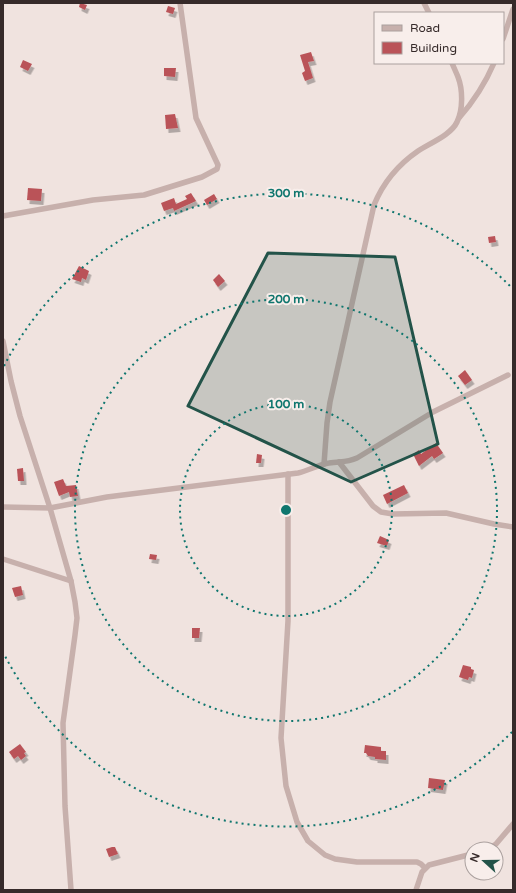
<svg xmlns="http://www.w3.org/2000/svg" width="516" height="893" viewBox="0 0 516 893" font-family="'Varela Round',sans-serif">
  <defs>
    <filter id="shadow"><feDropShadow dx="2.5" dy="4" stdDeviation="0" flood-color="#0004"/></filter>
  </defs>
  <rect width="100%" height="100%" fill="#f0e3df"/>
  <g fill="#ba5358" filter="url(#shadow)">
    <polygon points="80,3 87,5 85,10 79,7"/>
    <polygon points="168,6 175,8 173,14 166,12"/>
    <polygon points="311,52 314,61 308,62 313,78 305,81 302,73 305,71 300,55"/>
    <polygon points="23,60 32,64 28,71 20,67"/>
    <polygon points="164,68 176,68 175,77 164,76"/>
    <polygon points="175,114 178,128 166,129 165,115"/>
    <polygon points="28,188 42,189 41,201 27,200"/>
    <polygon points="191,193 196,201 174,211 173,208 164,211 161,203 174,198 176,204 187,199 185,196"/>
    <polygon points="214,194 217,199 207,205 204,200"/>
    <polygon points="495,236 496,242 489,243 488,237"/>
    <polygon points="79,266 89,271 86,280 82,278 81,282 72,279"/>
    <polygon points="219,274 225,281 218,287 213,280"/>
    <polygon points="465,370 472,380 465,385 458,376"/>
    <polygon points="436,443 443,453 434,459 432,456 419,466 413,454 419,450 421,454"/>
    <polygon points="257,454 262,455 261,463 256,463"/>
    <polygon points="23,468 24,481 18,481 17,469"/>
    <polygon points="63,479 66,486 76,485 78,496 70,497 69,492 59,496 54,482"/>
    <polygon points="404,485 408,493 387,504 383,495"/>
    <polygon points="380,536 389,540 387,546 377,543"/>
    <polygon points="150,554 157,555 156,560 149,559"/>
    <polygon points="21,586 23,595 15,597 12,588"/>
    <polygon points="192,628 200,628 199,638 192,638"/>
    <polygon points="463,665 471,667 471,669 474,670 472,678 469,677 468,680 459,677"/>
    <polygon points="20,744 26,752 24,753 26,756 21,760 18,756 14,759 9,752"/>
    <polygon points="365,745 381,747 381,751 386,751 386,760 375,759 375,757 368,756 366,753 364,753"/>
    <polygon points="429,778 445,780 443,790 428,788"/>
    <polygon points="112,847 115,847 118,854 109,857 106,849"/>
  </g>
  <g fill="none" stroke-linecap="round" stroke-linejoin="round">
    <g stroke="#c7b0ac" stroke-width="5.5">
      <polyline points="424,3 429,13"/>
      <polyline points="503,39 513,9"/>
      <path d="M459,118c15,-17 26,-34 35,-55"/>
      <polyline points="3,216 93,200 144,195 202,177 217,169 218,165 196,118 180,3"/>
      <polyline points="3,341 11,381 20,416 50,508 71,581 75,602 77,618 75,635 63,723 65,806 71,890"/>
      <polyline points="339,462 373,506 381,512 393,514 446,513 494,524 513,527"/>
      <path d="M324,464l3,-41 3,-21 44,-197c9,-22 25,-41 44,-54 12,-8 33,-16 39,-29 6,-12 6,-32 1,-45 -2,-5 -4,-9 -6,-14"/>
      <polyline points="288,474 288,621 281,738 286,786 297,822 308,841 325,855 335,859 357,862 417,862 421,864 425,868"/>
      <path d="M3,507l47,1 57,-11 191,-24c10,-2 22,-9 31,-10 11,-2 17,0 28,-5l76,-46 75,-37"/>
      <polyline points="3,559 71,581"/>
      <polyline points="488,849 496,844 513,824"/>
      <polyline points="416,890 422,872 429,865 472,854"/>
    </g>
  </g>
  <path fill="#235349" fill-opacity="0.2" stroke="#235349" stroke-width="3" stroke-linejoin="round" d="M268,253l127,4 43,187 -87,38 -163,-76z"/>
  <g fill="none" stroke="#0f766e" stroke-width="2" stroke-dasharray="2 4">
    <circle cx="286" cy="510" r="106"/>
    <circle cx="286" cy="510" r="211"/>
    <path d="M512 732A317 317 0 0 1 4 654M4 366A317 317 0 0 1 512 288"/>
  </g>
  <circle cx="286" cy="510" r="6" fill="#0f766e" stroke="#f8eeeb" stroke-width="2"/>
  <g font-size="12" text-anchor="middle" font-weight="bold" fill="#0f766e" stroke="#f8eeeb" stroke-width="4" stroke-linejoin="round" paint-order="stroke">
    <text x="286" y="197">300 m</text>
    <text x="286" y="303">200 m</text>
    <text x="286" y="408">100 m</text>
  </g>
  <rect width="516" height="893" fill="none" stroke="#362a2a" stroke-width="8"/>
  <rect x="374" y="12" width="130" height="52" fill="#f8eeeb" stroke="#aaa09e"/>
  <rect x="382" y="25" width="20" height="6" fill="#c7b0ac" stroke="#aaa09e"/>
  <text x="410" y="32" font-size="12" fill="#362a2a">Road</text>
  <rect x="382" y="42" width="20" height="12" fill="#ba5358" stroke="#aaa09e"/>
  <text x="410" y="52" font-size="12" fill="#362a2a">Building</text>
  <g transform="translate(484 861) rotate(291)"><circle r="19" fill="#f8eeeb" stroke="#aaa09e"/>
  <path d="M0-3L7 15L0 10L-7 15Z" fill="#235349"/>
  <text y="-6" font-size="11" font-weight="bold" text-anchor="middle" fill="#362a2a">N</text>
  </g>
</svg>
